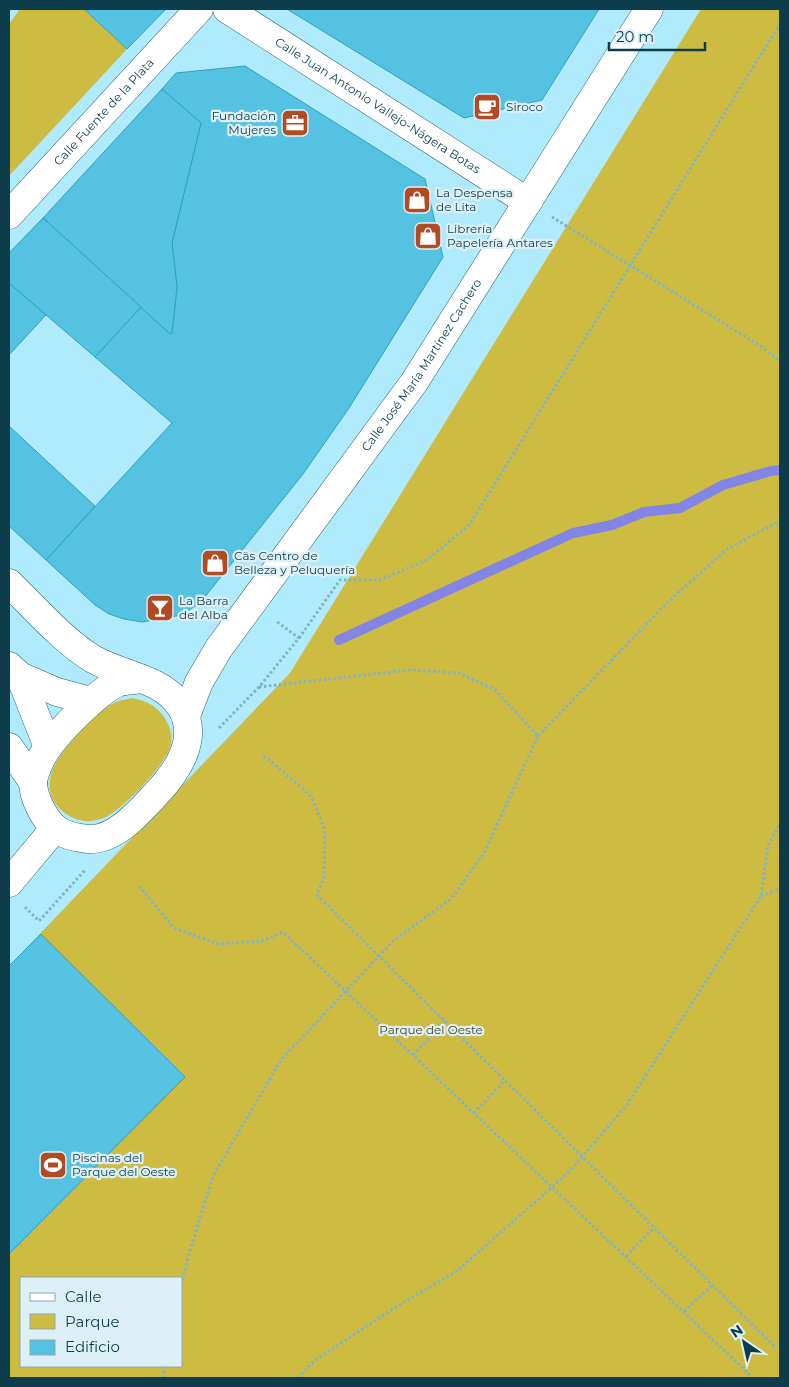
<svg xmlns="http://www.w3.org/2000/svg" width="789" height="1387" viewBox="0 0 789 1387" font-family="Montserrat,sans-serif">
  <rect width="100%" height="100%" fill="#b0eafd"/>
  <g fill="#cebb42" fill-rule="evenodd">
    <polygon points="20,9 84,9 127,49 9,176 9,24"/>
    <path d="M701,9h79v1369h-771v-412l281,-293zM21,1278h160v88h-160z"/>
    <path d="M131,698c12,2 21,5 29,14 8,9 13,20 11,32 -4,20 -46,63 -65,73 -4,2 -10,3 -15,4 -11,1 -23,-4 -31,-12 -27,-28 4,-60 24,-81 9,-9 19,-21 32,-26 4,-2 10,-2 15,-4z"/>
  </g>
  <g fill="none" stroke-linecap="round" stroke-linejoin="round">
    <polyline stroke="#8285e5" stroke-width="10" points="339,640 573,533 612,525 644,512 680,508 723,485 771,471 780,470"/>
  </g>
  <g fill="#56c2e2" stroke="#2da1c0">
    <polygon points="84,9 166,9 127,49"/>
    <polygon points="287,9 599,9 542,100 464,118"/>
    <polygon points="245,66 425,179 443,257 349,408 303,474 200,603 181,615 142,622 124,619 109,614 95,605 46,560 172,423 95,357 141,307 170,334 172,333 177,287 172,243 201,123 162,89 176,73"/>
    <polygon points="162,89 201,123 172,243 177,287 172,333 170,334 43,218"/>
    <polygon points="43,218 141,307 95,357 9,283 9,253"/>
    <polygon points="9,283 46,315 9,355"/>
    <polygon points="9,426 95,506 46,560 9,526"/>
    <polygon points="41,934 185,1077 9,1254 9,966"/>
  </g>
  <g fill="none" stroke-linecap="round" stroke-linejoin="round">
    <g stroke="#286171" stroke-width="29">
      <g id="pedestrian">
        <path id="s1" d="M227,9l301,193"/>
      </g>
    </g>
    <g stroke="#286171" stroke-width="29">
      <g id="minor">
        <path d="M9,583c26,25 53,57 84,76 20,11 43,16 63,26 10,5 19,13 25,22 19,31 -4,65 -25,87 -17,18 -41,47 -68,45 -10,-1 -24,-4 -32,-10 -12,-10 -23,-32 -23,-47 1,-9 5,-17 9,-25 10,-20 54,-64 75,-74 7,-3 18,-3 26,-4"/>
        <polyline points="9,666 20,676 57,692 91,701"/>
        <polyline points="20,676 48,747"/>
        <path id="s2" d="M186,716l13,-34 20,-34 196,-267 234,-372"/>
        <polyline points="9,747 33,782"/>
        <polyline points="9,883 55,828"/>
      </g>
    </g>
    <g stroke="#286171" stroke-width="29">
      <g id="secondary">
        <path id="s3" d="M9,215l190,-206"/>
      </g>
    </g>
    <g stroke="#7eb5c6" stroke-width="3" stroke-dasharray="2.5 2.5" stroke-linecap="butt">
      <polyline points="552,217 762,347 780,361"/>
      <polyline points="299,638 340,580 380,580 427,560 470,524 780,24"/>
      <polyline points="219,728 259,687 299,638 276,621"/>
      <polyline points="538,736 667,603 727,549 780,521"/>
      <polyline points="263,757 268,759 311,796 325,830 324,877 317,895 776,1348"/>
      <polyline points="139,886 174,928 218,944 262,941 283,932 750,1375"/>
      <polyline points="761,896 780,889"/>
      <polyline points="25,907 39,921 86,869"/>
      <polyline points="413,1055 445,1021"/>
      <polyline points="474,1113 505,1080"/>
      <polyline points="626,1256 654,1228"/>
      <polyline points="181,1285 189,1254 213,1176 281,1060 393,941 451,899 484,853 538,736 494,689 459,673 409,670 259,687"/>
      <polyline points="684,1311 713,1285"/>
      <polyline points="163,1366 164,1378"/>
      <polyline points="298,1378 314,1361 391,1310 457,1271 569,1172 626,1106 761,896 768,845 780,824"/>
    </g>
    <use href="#pedestrian" stroke="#fff" stroke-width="28"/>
    <use href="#minor" stroke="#fff" stroke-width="28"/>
    <use href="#secondary" stroke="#fff" stroke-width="28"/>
  </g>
  <defs>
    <g id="cafe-square" transform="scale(1.4375)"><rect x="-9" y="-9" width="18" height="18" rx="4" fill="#b24b23" stroke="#def0f7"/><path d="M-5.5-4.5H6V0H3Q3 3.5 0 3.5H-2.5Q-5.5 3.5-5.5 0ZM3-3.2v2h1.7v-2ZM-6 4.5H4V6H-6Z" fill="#fff"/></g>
    <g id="office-square" transform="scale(1.4375)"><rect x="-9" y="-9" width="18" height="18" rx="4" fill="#b24b23" stroke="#def0f7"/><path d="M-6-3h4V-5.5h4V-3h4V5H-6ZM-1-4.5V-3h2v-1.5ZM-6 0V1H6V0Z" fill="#fff"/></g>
    <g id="shop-square" transform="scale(1.4375)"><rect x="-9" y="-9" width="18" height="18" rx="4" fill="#b24b23" stroke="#def0f7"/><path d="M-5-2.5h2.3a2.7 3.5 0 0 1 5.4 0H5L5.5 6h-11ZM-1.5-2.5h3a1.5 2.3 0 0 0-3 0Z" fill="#fff"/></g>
    <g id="bar-square" transform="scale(1.4375)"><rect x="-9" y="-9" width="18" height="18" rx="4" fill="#b24b23" stroke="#def0f7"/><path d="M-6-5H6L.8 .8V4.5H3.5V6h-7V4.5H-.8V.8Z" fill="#fff"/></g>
    <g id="stadium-square" transform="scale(1.4375)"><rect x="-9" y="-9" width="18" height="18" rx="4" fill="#b24b23" stroke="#def0f7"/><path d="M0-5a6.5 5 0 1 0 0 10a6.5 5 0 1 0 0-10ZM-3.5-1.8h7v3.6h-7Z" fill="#fff"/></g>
  </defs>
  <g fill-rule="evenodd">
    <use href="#cafe-square" x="487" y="107"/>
    <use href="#office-square" x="295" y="123"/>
    <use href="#shop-square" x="417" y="200"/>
    <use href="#shop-square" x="428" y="236"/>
    <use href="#shop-square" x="215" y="563"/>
    <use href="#bar-square" x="160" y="608"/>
    <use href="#stadium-square" x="53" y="1165"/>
  </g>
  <g text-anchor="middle" stroke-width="4.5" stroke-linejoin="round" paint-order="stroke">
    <g font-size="12" fill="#0d3d4a" stroke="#def0f7">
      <text dy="4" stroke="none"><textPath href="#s1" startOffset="179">Calle Juan Antonio Vallejo-Nágera Botas</textPath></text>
      <text dy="4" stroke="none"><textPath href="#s3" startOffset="140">Calle Fuente de la Plata</textPath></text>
      <text dy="4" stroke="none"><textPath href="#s2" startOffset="424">Calle José María Martínez Cachero</textPath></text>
    </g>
    <g font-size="12" fill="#0d3d4a" stroke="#def0f7" text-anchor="start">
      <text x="506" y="111">Siroco</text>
      <text x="276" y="120" text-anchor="end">Fundación<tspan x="276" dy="14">Mujeres</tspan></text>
      <text x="436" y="197">La Despensa<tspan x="436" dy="14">de Lita</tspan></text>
      <text x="447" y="233">Librería<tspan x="447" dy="14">Papelería Antares</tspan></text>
      <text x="234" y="560">Cäs Centro de<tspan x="234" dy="14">Belleza y Peluquería</tspan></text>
      <text x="179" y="605">La Barra<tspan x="179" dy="14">del Alba</tspan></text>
      <text x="72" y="1162">Piscinas del<tspan x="72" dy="14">Parque del Oeste</tspan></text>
    </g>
    <g font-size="12" fill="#514918" stroke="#def0f7">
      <text x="431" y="1034">Parque del Oeste</text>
    </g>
  </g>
  <rect width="789" height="1387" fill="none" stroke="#0d3d4a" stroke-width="20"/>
  <rect x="20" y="1277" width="162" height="90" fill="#def0f7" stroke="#8aa8b2"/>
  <rect x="30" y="1293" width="25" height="8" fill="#ffffff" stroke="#8aa8b2"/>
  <text x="65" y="1302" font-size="15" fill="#0d3d4a">Calle</text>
  <rect x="30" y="1314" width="25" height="15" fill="#cebb42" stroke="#8aa8b2"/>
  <text x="65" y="1327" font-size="15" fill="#0d3d4a">Parque</text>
  <rect x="30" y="1340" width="25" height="15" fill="#56c2e2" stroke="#8aa8b2"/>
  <text x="65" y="1352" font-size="15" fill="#0d3d4a">Edificio</text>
  <g transform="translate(744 1342) rotate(326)" stroke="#def0f7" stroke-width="4" paint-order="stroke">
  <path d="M0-4L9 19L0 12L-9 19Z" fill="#0d3d4a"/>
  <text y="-8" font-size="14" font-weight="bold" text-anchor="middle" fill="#0d3d4a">N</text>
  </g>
  <path d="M609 42v8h96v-8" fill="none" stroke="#0d3d4a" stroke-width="2.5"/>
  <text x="616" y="42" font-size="15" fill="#0d3d4a" stroke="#def0f7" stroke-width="4" paint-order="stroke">20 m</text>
</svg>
